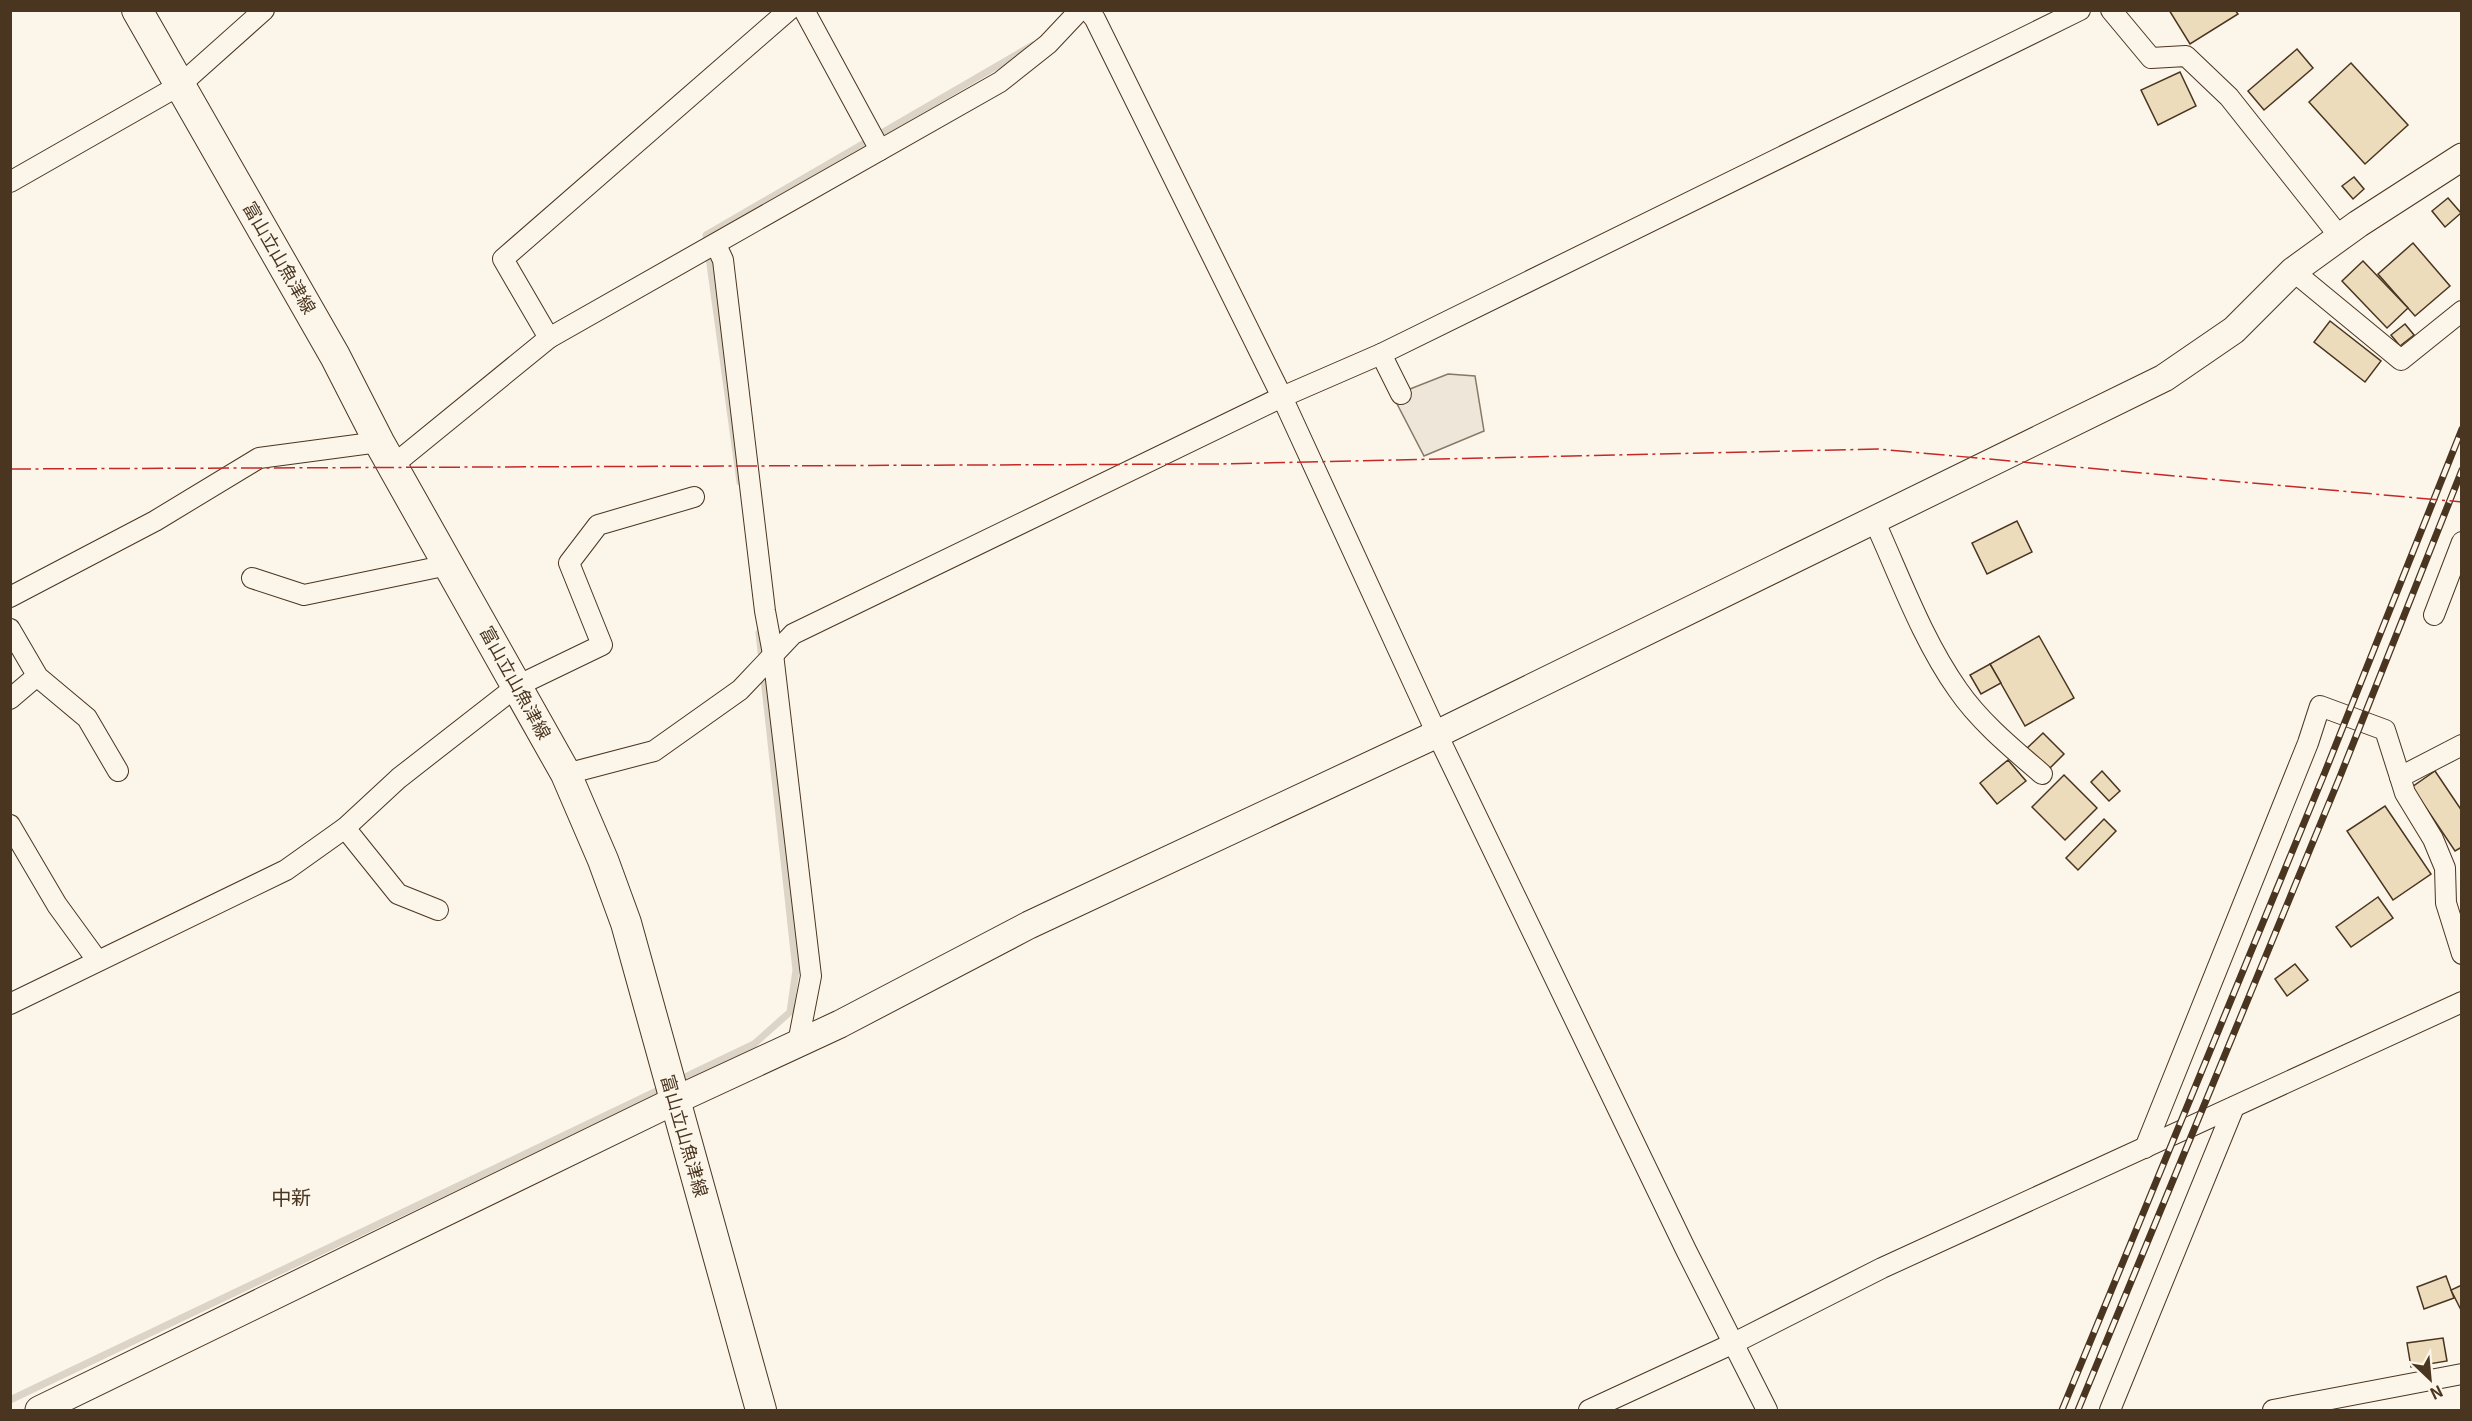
<svg xmlns="http://www.w3.org/2000/svg" width="2472" height="1421" viewBox="0 0 2472 1421" font-family="Georgia,'Noto Sans JP',serif">
  <rect width="100%" height="100%" fill="#fbf6e9"/>
  <polygon fill="#ede6d9" stroke="#887966" stroke-width="1.5" points="1448,374 1475,376 1484,431 1424,456 1394,398 1410,389"/>
  <g fill="none" stroke-linecap="round" stroke-linejoin="round">
    <g stroke="#dcd4c6" stroke-width="7">
      <polyline points="740,482 706,235 1033,45"/>
      <polyline points="679,1080 754,1044 790,1012 796,970 759,633"/>
      <polyline points="10,1400 663,1088"/>
    </g>
  </g>
  <g fill="#ecdcbc" stroke="#4a3520" stroke-width="1.5">
    <polygon points="2169,10 2235,10 2238,14 2190,44"/>
    <polygon points="2297,49 2313,68 2264,110 2248,91"/>
    <polygon points="2351,63 2408,125 2365,164 2309,102"/>
    <polygon points="2180,72 2196,106 2158,125 2141,90"/>
    <polygon points="2354,177 2364,189 2353,199 2342,186"/>
    <polygon points="2448,198 2461,213 2445,227 2432,211"/>
    <polygon points="2413,243 2450,286 2415,316 2378,274"/>
    <polygon points="2363,261 2408,308 2387,328 2342,281"/>
    <polygon points="2330,321 2381,361 2365,382 2314,342"/>
    <polygon points="2405,324 2414,335 2400,346 2391,335"/>
    <polygon points="2017,521 2032,552 1987,574 1972,543"/>
    <polygon points="2039,636 2074,698 2025,726 1990,664"/>
    <polygon points="1990,664 2001,683 1981,694 1970,675"/>
    <polygon points="2043,733 2064,754 2045,773 2024,751"/>
    <polygon points="2008,760 2026,781 1997,804 1980,783"/>
    <polygon points="2102,771 2120,791 2109,801 2091,782"/>
    <polygon points="2435,771 2462,811 2462,847 2455,851 2412,787"/>
    <polygon points="2064,775 2097,808 2065,840 2032,807"/>
    <polygon points="2385,806 2431,874 2393,900 2347,831"/>
    <polygon points="2104,819 2116,831 2078,870 2066,858"/>
    <polygon points="2378,897 2393,918 2351,947 2336,927"/>
    <polygon points="2295,964 2308,980 2287,996 2275,979"/>
    <polygon points="2446,1276 2454,1298 2424,1309 2417,1287"/>
    <polygon points="2462,1285 2462,1312 2451,1290"/>
    <polygon points="2443,1338 2447,1361 2411,1367 2407,1343"/>
  </g>
  <g fill="none" stroke-linecap="round" stroke-linejoin="round">
    <g stroke="#4a3520" stroke-width="22">
      <g id="street">
        <polyline points="804,10 880,150"/>
        <polyline points="1088,10 1095,19 1282,397 1437,734 1686,1250 1767,1410"/>
        <polyline points="2111,10 2151,58 2186,56 2229,97 2340,237"/>
        <polyline points="10,182 180,85 264,10"/>
        <polyline points="716,245 723,260 765,611 773,654 811,976 798,1043"/>
        <polyline points="2293,271 2401,360 2462,311"/>
        <polyline points="549,338 503,259 789,10"/>
        <polyline points="1381,354 1401,394"/>
        <polyline points="392,466 549,338 1000,82 1048,44 1080,10"/>
        <path d="M1874,520c26,57 48,119 84,170 22,32 55,59 84,84"/>
        <polyline points="252,578 304,595 448,565"/>
        <polyline points="10,597 155,521 259,458 379,442"/>
        <polyline points="2434,615 2462,542"/>
        <polyline points="10,629 38,677 87,718 118,771"/>
        <polyline points="10,699 37,676"/>
        <polyline points="2462,745 2400,777 2405,793 2433,839 2445,868 2446,903 2462,954"/>
        <polyline points="566,774 654,751 740,690 793,634 1282,397 1381,354 2080,10"/>
        <polyline points="10,825 57,905 97,960"/>
        <polyline points="345,828 398,894 438,910"/>
        <polyline points="10,1004 286,870 345,828 399,778 517,686 602,645 569,563 598,525 694,497"/>
        <polyline points="2145,1148 2308,743 2320,706 2385,730 2400,777"/>
        <polyline points="1589,1410 1734,1343 1882,1268 2462,1002"/>
        <polyline points="2110,1410 2234,1107"/>
        <polyline points="2273,1410 2462,1374"/>
      </g>
    </g>
    <g stroke="#4a3520" stroke-width="29">
      <polyline id="secondary" points="39,1410 674,1101 840,1024 1029,925 1437,734 2164,378 2234,330 2293,271 2358,224 2462,157"/>
    </g>
    <g stroke="#4a3520" stroke-width="32">
      <polyline id="primary" points="137,10 335,356 379,442 566,774 603,860 626,923 761,1410"/>
    </g>
    <use href="#street" stroke="#fbf6e9" stroke-width="20"/>
    <use href="#secondary" stroke="#fbf6e9" stroke-width="27"/>
    <use href="#primary" stroke="#fbf6e9" stroke-width="30"/>
    <g stroke="#4a3520" stroke-width="7">
      <g id="rail">
        <polyline points="2062,1410 2325,772 2462,429"/>
        <polyline points="2078,1410 2339,779 2462,470"/>
      </g>
    </g>
    <use href="#rail" stroke="#fbf6e9" stroke-width="4.5" stroke-dasharray="14" stroke-linecap="butt"/>
    <polyline stroke="#c62828" stroke-width="1.5" stroke-dasharray="21 4.5 3 4.5" stroke-linecap="butt" points="10,469 1218,464 1878,449 2462,502"/>
  </g>
  <g text-anchor="middle" stroke-width="4.5" stroke-linejoin="round" paint-order="stroke">
    <g font-size="18" fill="#4a3520" stroke="#fbf6e9">
      <text transform="translate(279 258) rotate(60)" y="6">富山立山魚津線</text>
      <text transform="translate(515 683) rotate(61)" y="6">富山立山魚津線</text>
      <text transform="translate(684 1136) rotate(74)" y="6">富山立山魚津線</text>
    </g>
    <g font-size="20" fill="#4a3520" stroke="#fbf6e9">
      <text x="291" y="1205">中新</text>
    </g>
  </g>
  <rect width="2472" height="1421" fill="none" stroke="#4a3520" stroke-width="24"/>
  <g transform="translate(2430 1379) rotate(154)" stroke="#fbf6e9" stroke-width="4.5" paint-order="stroke">
  <path d="M0-4.5L10 22L0 15L-10 22Z" fill="#4a3520"/>
  <text y="-9" font-size="16" font-weight="bold" text-anchor="middle" fill="#4a3520">N</text>
  </g>
</svg>
